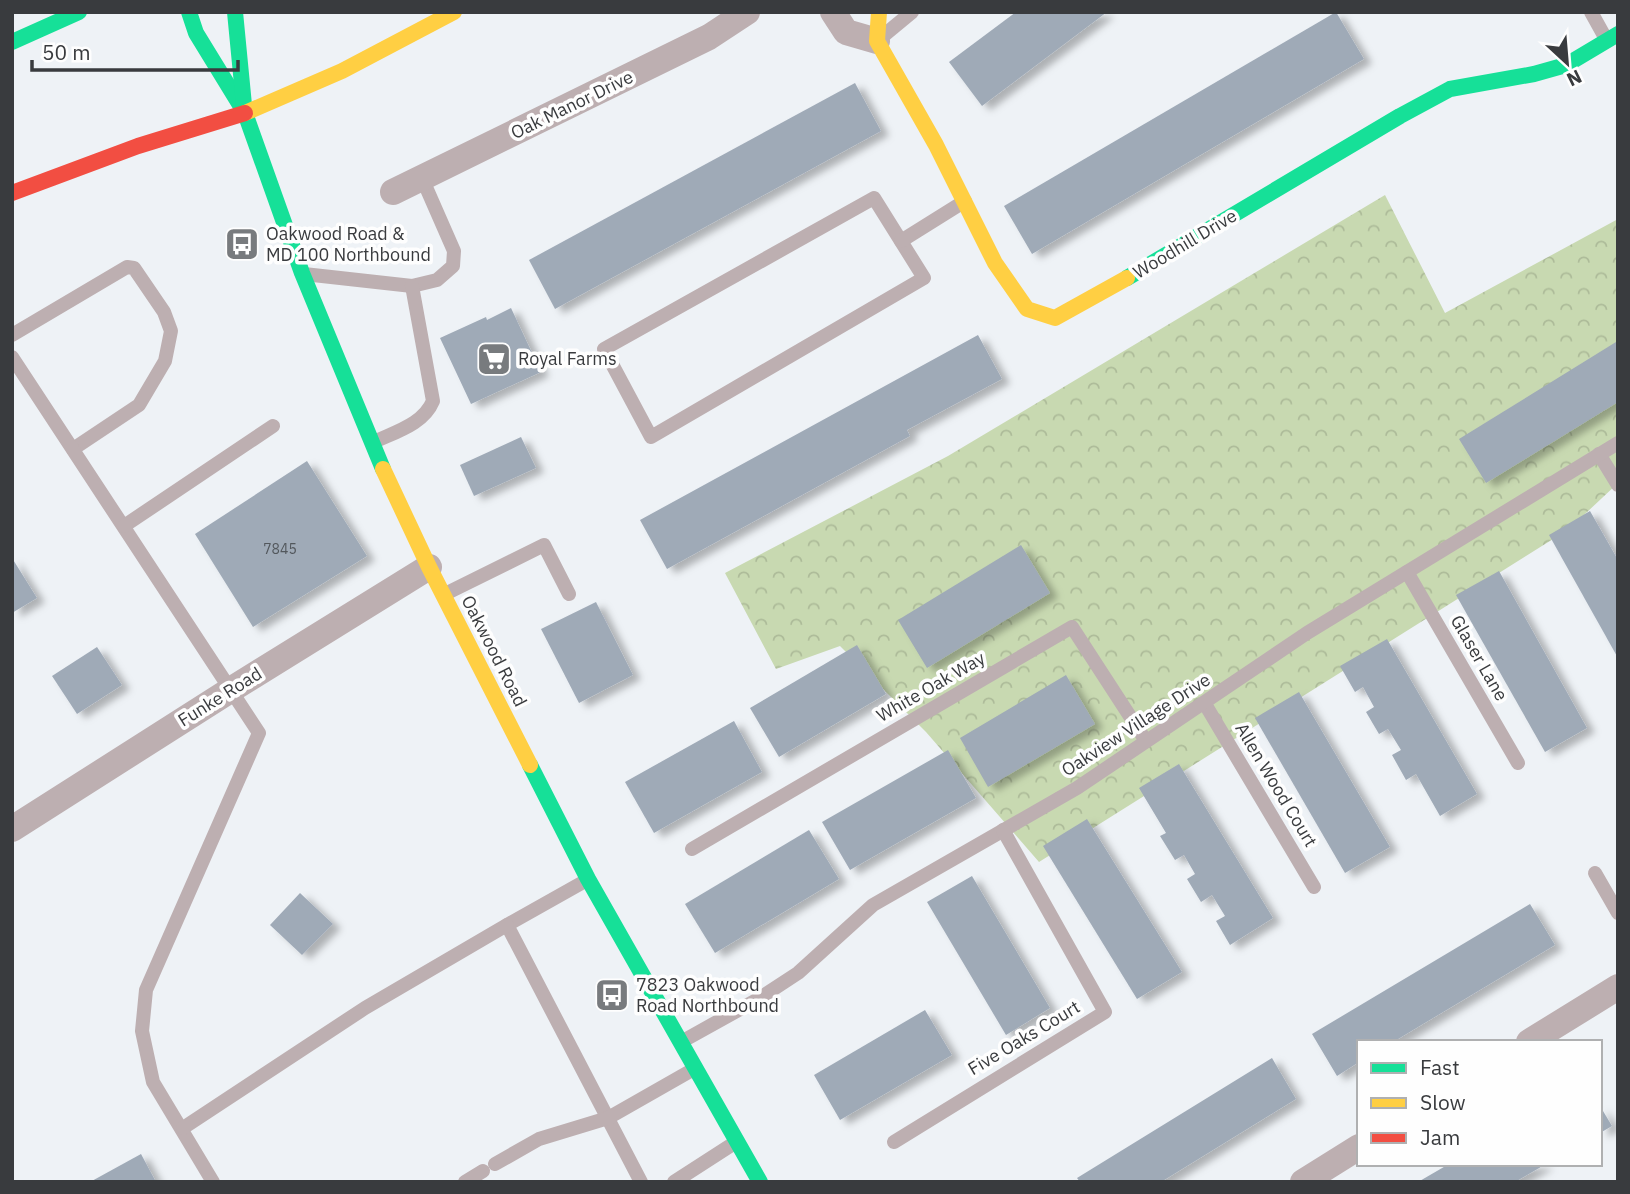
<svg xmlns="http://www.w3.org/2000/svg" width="1630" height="1194" viewBox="0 0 1630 1194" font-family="'IBM Plex Sans',sans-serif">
  <defs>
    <pattern id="forest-crowns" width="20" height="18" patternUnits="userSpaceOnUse" patternTransform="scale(1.75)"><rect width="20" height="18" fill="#c8d9b1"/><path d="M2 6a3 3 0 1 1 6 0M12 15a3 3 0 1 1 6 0" fill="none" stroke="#adbb99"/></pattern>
    <filter id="shadow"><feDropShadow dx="8" dy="4.5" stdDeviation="3.5" flood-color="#0004"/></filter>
  </defs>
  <rect width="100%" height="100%" fill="#eef2f6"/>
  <polygon fill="url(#forest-crowns)" points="1385,195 1445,313 1618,219 1618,483 1569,529 1039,862 926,732 840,646 776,669 725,573 948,456"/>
  <g fill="#9faab7" filter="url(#shadow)">
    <polygon points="1016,12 1107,12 982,106 949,62"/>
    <polygon points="1336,12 1364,59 1032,254 1004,206"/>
    <polygon points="855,83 881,131 555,309 529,260"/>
    <polygon points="511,308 541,372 471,404 440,338 486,317 487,320"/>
    <polygon points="978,335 1002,379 907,430 910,436 667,569 640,520"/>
    <polygon points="1616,342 1618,345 1618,402 1486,483 1459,439"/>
    <polygon points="521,437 536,468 474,496 460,465"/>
    <polygon points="307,461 367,556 253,627 195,534"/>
    <polygon points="1590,511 1618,560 1618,658 1549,535"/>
    <polygon points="1021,545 1050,593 927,668 898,620"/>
    <polygon points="12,558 37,598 12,613"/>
    <polygon points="1499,571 1587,728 1545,752 1456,595"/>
    <polygon points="596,602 633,675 579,703 541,629"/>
    <polygon points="1387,639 1477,794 1440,816 1416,774 1406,780 1392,755 1401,750 1388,729 1379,734 1366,712 1374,707 1363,687 1355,692 1340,666"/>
    <polygon points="857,645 886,694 779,757 750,708"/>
    <polygon points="97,647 122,685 77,714 52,676"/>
    <polygon points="1066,675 1095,724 988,787 960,738"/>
    <polygon points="1299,692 1390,847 1345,873 1255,718"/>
    <polygon points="734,721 762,772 654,833 625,782"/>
    <polygon points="948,750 976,798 850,870 822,822"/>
    <polygon points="1179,764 1273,918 1230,945 1216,921 1225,916 1212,895 1201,902 1187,879 1195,874 1184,855 1175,860 1160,836 1166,833 1139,788"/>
    <polygon points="1087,819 1182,972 1137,999 1043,846"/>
    <polygon points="809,830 839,879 715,953 685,904"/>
    <polygon points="972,876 1050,1008 1006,1035 927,902"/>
    <polygon points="300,893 333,924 302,955 270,925"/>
    <polygon points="1530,904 1555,945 1393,1042 1359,1042 1359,1062 1337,1076 1312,1034"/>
    <polygon points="925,1010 952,1055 840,1120 814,1075"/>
    <polygon points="1272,1058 1296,1099 1161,1182 1080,1182 1077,1178"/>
    <polygon points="1600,1106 1612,1126 1600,1133"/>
    <polygon points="141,1154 156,1182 90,1182"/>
    <polygon points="1449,1164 1546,1164 1515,1182 1418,1182"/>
  </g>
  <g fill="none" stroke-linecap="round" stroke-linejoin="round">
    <g stroke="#bdafb1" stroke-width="14">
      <polyline points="1591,12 1606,39"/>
      <polyline points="883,36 912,12"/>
      <polygon points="874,198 924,278 651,437 604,349"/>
      <polyline points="901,241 965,201"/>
      <polyline points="304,274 412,286 437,280 453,266 454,251 422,178"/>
      <polyline points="12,335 127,267 134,268 164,312 171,331 165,361 139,405 73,449"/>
      <polyline points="12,357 259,733 146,990 142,1031 153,1082 213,1182"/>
      <path d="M372,443c22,-11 51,-18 61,-42l-21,-115"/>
      <polyline points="1599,454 1618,485"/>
      <polyline points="124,526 273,426"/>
      <polyline points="1407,572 1518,763"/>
      <polyline points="445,594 544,545 569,594"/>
      <polyline points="1205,704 1314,887"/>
      <polyline points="692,849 1072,627 1146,741"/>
      <polyline points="1595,873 1618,913"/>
      <polyline points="587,880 507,925 641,1182"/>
      <polyline points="681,1042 760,998 798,973 873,905 1077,788 1307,633 1618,443"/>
      <polyline points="183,1128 365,1008 507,925"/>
      <polyline points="894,1142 1105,1012 1003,830"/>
      <polyline points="495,1164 539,1139 608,1118 694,1069"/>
      <polyline points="465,1182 483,1171"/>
      <polyline points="674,1182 736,1142"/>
    </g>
    <g stroke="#bdafb1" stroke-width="26">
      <polyline points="833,12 846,32 877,41"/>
      <polyline points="393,192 709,37 747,12"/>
      <polyline points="12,829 232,689 429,567"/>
      <polyline points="1529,1042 1618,987"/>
      <polyline points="1303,1182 1359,1147"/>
    </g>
    <g stroke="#16e098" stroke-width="16">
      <polyline points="189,12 196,33 245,113 302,273 383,469"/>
      <polyline points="235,12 244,105"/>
      <polyline points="12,42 79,12"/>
      <polyline points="1127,278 1400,116 1450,89 1534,74 1566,65 1618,34"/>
      <polyline points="530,765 588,879 760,1182"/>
    </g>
    <g stroke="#ffcf43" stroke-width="16">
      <polyline points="879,12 877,41 936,145 995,263 1027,309 1055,318 1127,278"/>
      <polyline points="245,113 342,71 454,12"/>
      <polyline points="383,469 429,567 530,765"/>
    </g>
    <polyline stroke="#f24e42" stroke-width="16" points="12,193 138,146 245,113"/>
  </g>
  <defs>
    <g id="bus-square" transform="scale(1.75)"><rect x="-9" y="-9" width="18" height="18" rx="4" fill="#787b7e" stroke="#fefefe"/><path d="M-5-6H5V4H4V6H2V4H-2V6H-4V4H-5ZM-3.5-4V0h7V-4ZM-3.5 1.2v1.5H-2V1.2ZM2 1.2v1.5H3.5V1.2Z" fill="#fff"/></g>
    <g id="supermarket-square" transform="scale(1.75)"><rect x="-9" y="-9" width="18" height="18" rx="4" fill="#787b7e" stroke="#fefefe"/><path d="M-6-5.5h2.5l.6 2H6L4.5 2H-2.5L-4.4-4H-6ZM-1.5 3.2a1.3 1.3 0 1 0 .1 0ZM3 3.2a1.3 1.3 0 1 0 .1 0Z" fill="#fff"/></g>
  </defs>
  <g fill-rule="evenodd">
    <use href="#bus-square" x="242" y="244"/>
    <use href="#supermarket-square" x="494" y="359"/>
    <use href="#bus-square" x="612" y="995"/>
  </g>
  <g text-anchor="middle" stroke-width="7" stroke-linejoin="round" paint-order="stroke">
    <g font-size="14" fill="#52575c">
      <text x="280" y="554">7845</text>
    </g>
    <g font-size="18" fill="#393b3e" stroke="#fefefe">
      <text transform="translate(572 105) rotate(-26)" y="6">Oak Manor Drive</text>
      <text transform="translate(1185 244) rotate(-31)" y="6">Woodhill Drive</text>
      <text transform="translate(494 651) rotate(63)" y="6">Oakwood Road</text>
      <text transform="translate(1479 658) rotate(60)" y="6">Glaser Lane</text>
      <text transform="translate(931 687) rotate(-30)" y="6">White Oak Way</text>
      <text transform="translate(220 697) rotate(-32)" y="6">Funke Road</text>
      <text transform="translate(1136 725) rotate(-33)" y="6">Oakview Village Drive</text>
      <text transform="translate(1276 785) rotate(59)" y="6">Allen Wood Court</text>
      <text transform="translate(1024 1038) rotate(-31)" y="6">Five Oaks Court</text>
    </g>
    <g font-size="18" fill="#393b3e" stroke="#fefefe" text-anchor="start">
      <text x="266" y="240">Oakwood Road &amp;<tspan x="266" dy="21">MD 100 Northbound</tspan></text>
      <text x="518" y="365">Royal Farms</text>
      <text x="636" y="991">7823 Oakwood<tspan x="636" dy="21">Road Northbound</tspan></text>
    </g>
  </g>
  <rect width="1630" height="1194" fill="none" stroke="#393b3e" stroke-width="28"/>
  <rect x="1357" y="1040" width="245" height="126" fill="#fefefe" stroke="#afb0b1" stroke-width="2"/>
  <rect x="1371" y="1063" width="35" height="10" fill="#16e098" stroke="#afb0b1" stroke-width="2"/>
  <text x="1420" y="1075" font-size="21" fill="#393b3e">Fast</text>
  <rect x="1371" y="1098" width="35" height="10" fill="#ffcf43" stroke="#afb0b1" stroke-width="2"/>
  <text x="1420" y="1110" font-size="21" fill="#393b3e">Slow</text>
  <rect x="1371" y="1133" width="35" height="10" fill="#f24e42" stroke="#afb0b1" stroke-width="2"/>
  <text x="1420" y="1145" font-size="21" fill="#393b3e">Jam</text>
  <g transform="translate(1567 63) rotate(154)" stroke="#fefefe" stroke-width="5" paint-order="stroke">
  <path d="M0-5L12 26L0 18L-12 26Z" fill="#393b3e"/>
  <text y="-10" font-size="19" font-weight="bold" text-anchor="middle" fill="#393b3e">N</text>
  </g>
  <path d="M32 60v10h206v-10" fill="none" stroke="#393b3e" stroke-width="3.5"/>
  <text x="42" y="60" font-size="21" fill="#393b3e" stroke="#fefefe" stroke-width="5" paint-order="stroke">50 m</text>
</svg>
